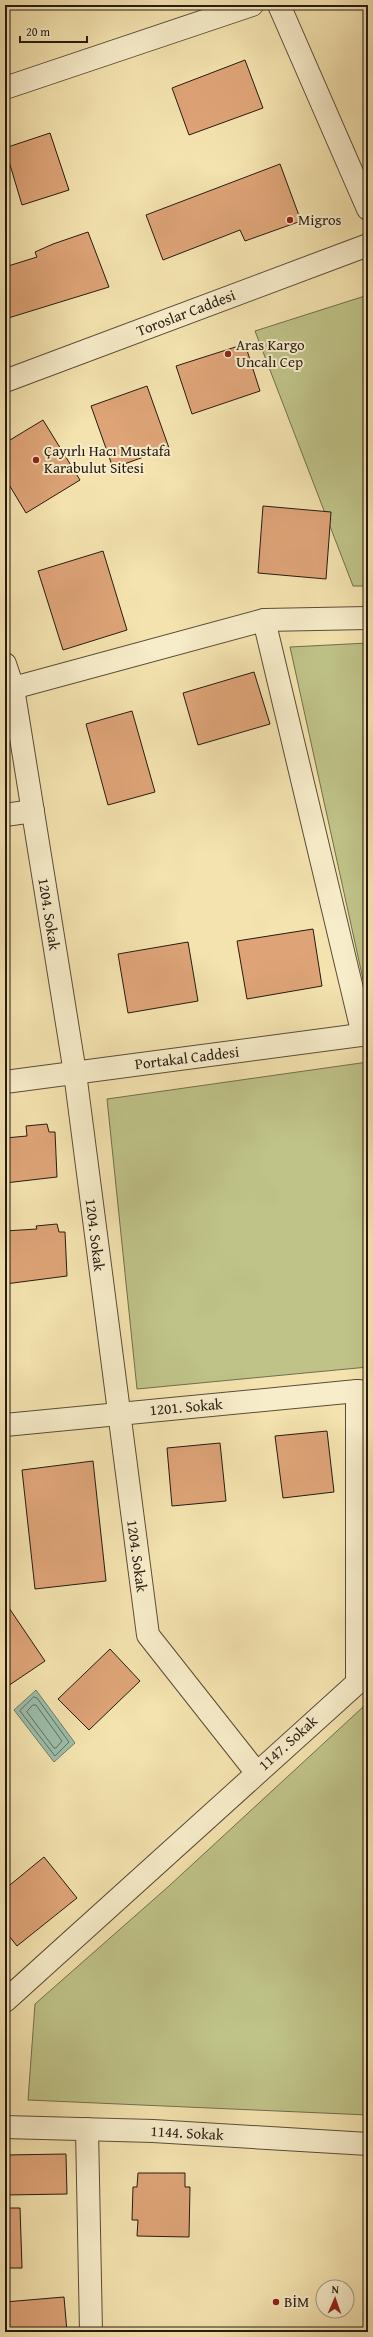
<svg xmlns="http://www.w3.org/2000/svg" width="373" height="2337" viewBox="0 0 373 2337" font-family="'Gentium Book Plus',serif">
  <rect width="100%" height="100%" fill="#f4e3af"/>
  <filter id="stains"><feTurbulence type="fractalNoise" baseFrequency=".005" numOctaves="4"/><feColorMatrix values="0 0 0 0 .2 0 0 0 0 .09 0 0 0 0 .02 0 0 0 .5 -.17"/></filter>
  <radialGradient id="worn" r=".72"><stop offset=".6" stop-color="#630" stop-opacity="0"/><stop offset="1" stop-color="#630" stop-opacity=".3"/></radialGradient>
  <g fill="#bfc388" stroke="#726e4d">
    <polygon points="368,295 368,586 353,586 255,331"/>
    <polygon points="368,643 368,1002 290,647"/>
    <polygon points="368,1062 368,1367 137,1389 107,1099"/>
    <polygon points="368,1694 368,2115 28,2100 35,2004 169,1886 363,1707"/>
  </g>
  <polygon fill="#9cbeaa" stroke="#6d7c6d" points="36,1690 75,1743 54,1762 14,1710"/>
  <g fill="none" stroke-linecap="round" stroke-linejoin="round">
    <g stroke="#616c5e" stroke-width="1">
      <polygon points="34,1697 37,1698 69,1742 55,1756 20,1711"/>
      <polygon points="33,1705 36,1705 62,1741 56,1748 54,1748 27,1712"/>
    </g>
  </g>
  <g fill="#dea478" stroke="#261a12">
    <polygon points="245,60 263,108 189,135 172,88"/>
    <polygon points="50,133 69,190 22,205 5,148"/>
    <polygon points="280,164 301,221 245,241 240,230 163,260 146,215"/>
    <polygon points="88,232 109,287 5,319 5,267 37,257 35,252 53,244"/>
    <polygon points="245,344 260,391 192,414 176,366"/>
    <polygon points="147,386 169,448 113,468 91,406"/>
    <polygon points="43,420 80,480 26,513 5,478 5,443"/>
    <polygon points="263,506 331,512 326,579 258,573"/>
    <polygon points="103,551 127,630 63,650 38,571"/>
    <polygon points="254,672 270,724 198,745 183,693"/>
    <polygon points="132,711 155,792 108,805 86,724"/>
    <polygon points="313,929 322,986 247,999 237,941"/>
    <polygon points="188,942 198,1001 128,1013 118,954"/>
    <polygon points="47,1124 49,1132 55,1132 57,1177 5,1183 5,1138 27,1136 26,1126"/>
    <polygon points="57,1224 59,1232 65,1232 67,1276 5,1284 5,1231 37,1229 36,1226"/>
    <polygon points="327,1431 334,1492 283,1498 275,1436"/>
    <polygon points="220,1443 226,1501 172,1506 167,1448"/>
    <polygon points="93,1461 106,1581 35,1589 22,1470"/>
    <polygon points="5,1602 45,1661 5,1688"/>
    <polygon points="110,1649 140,1681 89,1730 58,1699"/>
    <polygon points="44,1857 77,1898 17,1946 5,1931 5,1889"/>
    <polygon points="66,2154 67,2194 5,2195 5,2155"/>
    <polygon points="138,2173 185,2173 185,2187 190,2187 189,2237 137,2236 138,2220 132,2220 133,2187 137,2187"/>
    <polygon points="5,2208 20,2208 22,2268 5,2268"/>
    <polygon points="64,2297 67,2332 5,2332 5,2302"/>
  </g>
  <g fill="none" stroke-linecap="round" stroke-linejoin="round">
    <g stroke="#5a4c39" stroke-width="24">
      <g id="minor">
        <polyline points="279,5 368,209"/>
        <polyline points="5,88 252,5"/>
        <polyline points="264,620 363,1035"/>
        <polyline points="5,664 13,688 75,1073 148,1635 256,1772"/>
        <polyline points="13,688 264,620 368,618"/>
        <polyline points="5,815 33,811"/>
        <polyline points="5,1082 368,1034"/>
        <polyline points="5,1425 357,1391 368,1392"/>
        <polyline points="5,2001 357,1683 357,1391"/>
        <polyline points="5,2127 153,2131 368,2144"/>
        <polyline points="87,2129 91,2332"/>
      </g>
    </g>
    <g stroke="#5a4c39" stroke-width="24">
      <polyline id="tertiary" points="5,381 368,245"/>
    </g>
    <use href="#minor" stroke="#f8edcb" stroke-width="22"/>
    <use href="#tertiary" stroke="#f8edcb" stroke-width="22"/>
  </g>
  <g fill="#8f2418" stroke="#f8edcb" stroke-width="1.5">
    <circle cx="290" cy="220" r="4"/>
    <circle cx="228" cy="354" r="4"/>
    <circle cx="36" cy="460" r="4"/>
    <circle cx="276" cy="2302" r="4"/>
  </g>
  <g text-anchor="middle" stroke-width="4" stroke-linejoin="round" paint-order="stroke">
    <g font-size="15" fill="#261a12" stroke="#f8edcb" text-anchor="start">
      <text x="298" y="225">Migros</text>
      <text x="236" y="350">Aras Kargo<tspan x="236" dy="17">Uncalı Cep</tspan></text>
      <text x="44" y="456">Çayırlı Hacı Mustafa<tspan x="44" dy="17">Karabulut Sitesi</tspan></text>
      <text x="284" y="2307">BİM</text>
    </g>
    <g font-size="15" fill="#261a12" stroke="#f8edcb">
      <text transform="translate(186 313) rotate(-21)" y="5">Toroslar Caddesi</text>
      <text transform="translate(49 914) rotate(81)" y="5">1204. Sokak</text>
      <text transform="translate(187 1058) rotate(-7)" y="5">Portakal Caddesi</text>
      <text transform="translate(95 1235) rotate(83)" y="5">1204. Sokak</text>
      <text transform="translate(186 1407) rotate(-5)" y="5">1201. Sokak</text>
      <text transform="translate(137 1556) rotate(82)" y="5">1204. Sokak</text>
      <text transform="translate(288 1743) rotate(-42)" y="5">1147. Sokak</text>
      <text transform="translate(187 2133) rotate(3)" y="5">1144. Sokak</text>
    </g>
  </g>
  <rect width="373" height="2337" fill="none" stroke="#f4e3af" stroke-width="20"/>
  <rect x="6" y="6" width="361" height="2325" fill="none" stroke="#261a12" stroke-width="2"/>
  <rect x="10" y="10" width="353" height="2317" fill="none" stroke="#261a12"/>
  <g transform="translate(335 2299) rotate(2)"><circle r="19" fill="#f8edcb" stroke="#a49981"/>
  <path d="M0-3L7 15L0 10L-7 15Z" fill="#8f2418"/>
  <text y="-6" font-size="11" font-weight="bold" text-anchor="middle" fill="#261a12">N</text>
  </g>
  <path d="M20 36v6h67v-6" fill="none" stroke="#261a12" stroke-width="2"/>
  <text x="26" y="36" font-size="12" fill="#261a12" stroke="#f8edcb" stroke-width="3" paint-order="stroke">20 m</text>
  <rect width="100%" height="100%" filter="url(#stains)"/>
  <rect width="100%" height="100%" fill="url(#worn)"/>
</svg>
